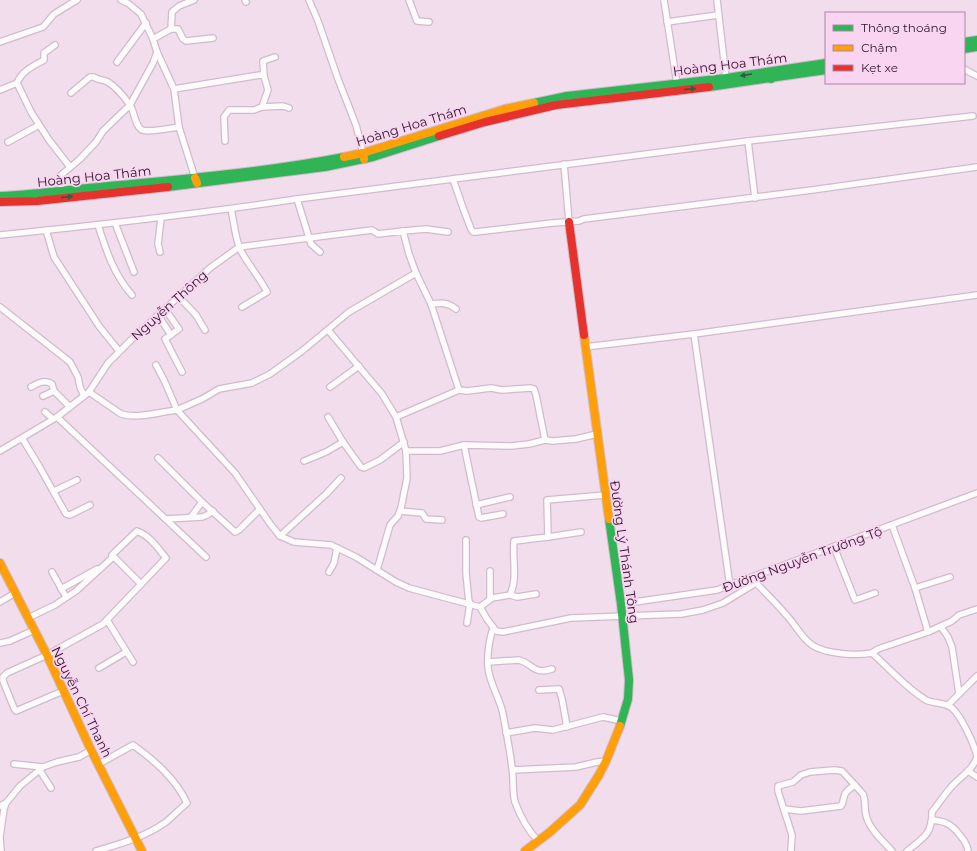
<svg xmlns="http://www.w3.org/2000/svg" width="977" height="851" viewBox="0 0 977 851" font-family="Montserrat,sans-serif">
  <rect width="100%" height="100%" fill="#f2dded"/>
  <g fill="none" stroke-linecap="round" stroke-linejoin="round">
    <g stroke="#d0bbcc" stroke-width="8">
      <g id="street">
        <polyline points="121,0 129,4 141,14 153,39 157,52 174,89 179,127 195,178"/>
        <polyline points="245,0 246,2"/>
        <polyline points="309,0 318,21 338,79 356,125 363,153"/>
        <polyline points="409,0 417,21 429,22"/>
        <polyline points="664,0 677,84"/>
        <polyline points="717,0 726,78"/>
        <polyline points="667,22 718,15"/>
        <polyline points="171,29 178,29 183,39 186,41 213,38"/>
        <polyline points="153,39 171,29 172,12 179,6 194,0"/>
        <polyline points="0,42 43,27 54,14 77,0"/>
        <path d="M55,45l-11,8v7c-11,6 -22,11 -27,23l14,29 18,28 21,27"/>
        <polyline points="117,62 146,23"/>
        <polyline points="964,69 977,76"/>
        <polyline points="264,76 263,61 275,57"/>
        <polyline points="174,89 260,75 264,76 268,90 262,107 254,110 229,110 224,117 225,141"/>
        <polyline points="0,90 17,83"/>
        <path d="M71,93l19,-16h4c4,3 10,3 14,5 8,5 17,16 22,23 5,7 4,20 12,25 8,3 28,-2 37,-3"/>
        <polyline points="262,107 283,106 289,108"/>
        <polyline points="748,141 755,198"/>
        <polyline points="8,142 39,125"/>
        <polyline points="564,164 569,222"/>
        <polyline points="453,179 463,208 471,229 473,232 476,232 552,223 579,221 584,219 812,190 977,167"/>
        <polyline points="62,190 60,176 80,159 96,142 103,131 130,105 153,63 157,52"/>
        <polyline points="297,199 311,244 320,252"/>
        <path d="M231,209c3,13 4,28 9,40 8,16 19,27 27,43l-25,15"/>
        <polyline points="115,223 134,272"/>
        <path d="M98,225c8,25 16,50 34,70"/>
        <polyline points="46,230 54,257 99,326 119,351"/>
        <polyline points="403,231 426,229 448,232"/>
        <path d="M0,235c99,-10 198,-21 297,-36l451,-58 225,-25"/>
        <polyline points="160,252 158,244 161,218"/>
        <polyline points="178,296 196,315 205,330"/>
        <path d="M431,304c10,-1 16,-2 25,5"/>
        <polyline points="0,307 70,362 78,377 80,387 84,396"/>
        <polyline points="165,309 179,329 165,339 182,372"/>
        <polyline points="158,315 171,335"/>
        <polyline points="328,330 382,394 396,417 406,451 407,478 401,508 398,516 390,525 377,570"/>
        <polyline points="694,334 730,586"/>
        <polyline points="585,347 694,334 977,295"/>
        <polyline points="156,365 164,380 177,410 202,399 219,389 252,383 270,374 302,351 349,312 416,273"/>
        <path d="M31,387c7,-4 14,-8 21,-3l2,7 16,16"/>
        <polyline points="330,387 359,366"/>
        <path d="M89,392l32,22c17,5 38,-2 56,-4l58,63 36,52 9,11 14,6 37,3 25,12 40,25 13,6 71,19 7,12 9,12 7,1 68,-14 110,-4 22,-4 20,-7 33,-20"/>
        <polyline points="43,396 54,391"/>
        <polyline points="45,412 53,419"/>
        <polyline points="57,417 206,557"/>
        <polyline points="328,417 343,442 361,467 364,468 380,460 404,442"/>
        <polyline points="396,417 459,390 467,391 491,388 502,390 531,388 534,389 536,395 545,440"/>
        <polyline points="22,438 39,466 66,514 70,515 90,505"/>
        <polyline points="464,445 479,517 481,518 503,514"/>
        <polyline points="0,451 57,417 89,392 108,363 132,339 210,268 239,247 372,230 378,234 403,231 409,254 416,273 431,304 459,390"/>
        <polyline points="406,451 440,451 464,445 511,446 529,444 545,440 553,441 576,439 597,434"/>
        <polyline points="158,458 202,502 235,532 239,530 260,509"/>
        <polyline points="304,461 326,452 343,442"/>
        <polyline points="54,491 77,480"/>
        <polyline points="476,505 510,497"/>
        <polyline points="400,511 422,513 426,519 442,520"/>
        <polyline points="191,517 202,502"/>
        <polyline points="166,519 202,517 207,515 213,511"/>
        <polyline points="892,525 915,588 928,632"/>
        <polyline points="280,536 326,494 341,478"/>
        <polyline points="548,537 581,532"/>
        <polyline points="466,540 466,573 469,603"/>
        <polyline points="834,547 855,600 875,593"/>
        <polyline points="112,555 141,584"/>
        <polyline points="52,572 66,597"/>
        <polyline points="329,572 334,563 337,548"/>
        <path d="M754,581c12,12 23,23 34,36 8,9 14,21 24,28 13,9 44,11 60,8 17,15 34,35 54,47 8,4 19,2 26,8 9,8 23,37 25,49"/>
        <polyline points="915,588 950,577"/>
        <polyline points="61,589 97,569"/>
        <polyline points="510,595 517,597 536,594"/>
        <polyline points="490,599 490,571"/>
        <polyline points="0,602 15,593"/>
        <polyline points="621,604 717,590 977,493"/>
        <path d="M480,607l12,-9 18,-3c8,-17 2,-36 4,-54l34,-4 -1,-37 58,-5"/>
        <path d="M28,618l27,-13 21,-14 35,-32 3,-6 23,-22c13,5 20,16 29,27l-63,66 -56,31 -40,18 -4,4v4l11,27 2,3 47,-20"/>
        <polyline points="107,620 133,662"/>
        <polyline points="467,623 470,603"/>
        <polyline points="941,627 948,637 952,647 959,694"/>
        <path d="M493,628c-4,13 -6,26 -5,39 1,16 12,31 15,47 3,17 7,36 9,54 2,11 0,23 3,34 5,14 13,28 23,39"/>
        <polyline points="0,643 10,641 34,630"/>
        <polyline points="872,653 878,649 928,632 952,621 959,615 977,609"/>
        <path d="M488,662l31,-2c15,4 13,15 33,9"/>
        <polyline points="99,668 126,652"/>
        <polyline points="539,690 559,689 562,699 567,727"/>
        <polyline points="948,705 977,676"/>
        <polyline points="506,733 535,728 553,730 603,717 622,721"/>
        <polyline points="14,764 43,767"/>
        <polyline points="39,769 51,788"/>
        <polyline points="513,770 576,767 597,762 606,761"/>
        <polyline points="968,771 977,777"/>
        <polyline points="0,806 6,803 20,786 43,767 57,762 79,757 91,750"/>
        <path d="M784,809l17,2 40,-5c3,-4 2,-8 4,-12 2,-4 7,-7 10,-9"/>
        <path d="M933,820c4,1 9,1 13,3 8,3 22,20 22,28"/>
        <polyline points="1,851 0,837 4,809 6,803"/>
        <path d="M96,851c24,-7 49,-14 70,-29 7,-6 14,-13 21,-19 -12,-25 -32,-42 -54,-58l-34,19"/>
        <path d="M791,851l1,-16 -14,-44v-5l15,-4 8,-7 9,-3 24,-2 8,1 21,23c3,7 1,14 3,21 3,14 17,26 26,36"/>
        <path d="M907,851c16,-13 25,-16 25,-39 7,-9 14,-20 22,-28 9,-9 19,-15 23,-27"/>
      </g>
    </g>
    <g stroke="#d0bbcc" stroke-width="10">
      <g id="fast">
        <polyline points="964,42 977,40"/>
        <polyline points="964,49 977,47"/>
        <polyline points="771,72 771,79"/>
        <polyline points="709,87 826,70"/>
        <polyline points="534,103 567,96 726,78 826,63"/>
        <polyline points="168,187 325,167 373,157 439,136"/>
        <path d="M0,196c40,-2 81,-8 121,-11 74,-7 150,-14 223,-28"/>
        <polyline points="609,519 621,604 629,680 628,699 620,726"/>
      </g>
    </g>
    <g stroke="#d0bbcc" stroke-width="10">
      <g id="slow">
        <polyline points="505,109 506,117"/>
        <polyline points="363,153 364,159"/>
        <polyline points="344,157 363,153 505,109 534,103"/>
        <polyline points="195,178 197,183"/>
        <polyline points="584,335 609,519"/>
        <polyline points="0,563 47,655 91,750 142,851"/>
        <polyline points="525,851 550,832 580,805 599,775 606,761 620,726"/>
      </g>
    </g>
    <g stroke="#d0bbcc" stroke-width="10">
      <g id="jam">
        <polyline points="439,136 485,122 556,105 709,87"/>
        <polyline points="0,202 37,201 168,187"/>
        <polyline points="569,222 584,335"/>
      </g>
    </g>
    <use href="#street" stroke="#fdfafc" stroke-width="5.5"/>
    <use href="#fast" stroke="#30b455" stroke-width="8"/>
    <use href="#slow" stroke="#ff9f0a" stroke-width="8"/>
    <use href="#jam" stroke="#e5322d" stroke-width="8"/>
  </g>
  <defs><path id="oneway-solid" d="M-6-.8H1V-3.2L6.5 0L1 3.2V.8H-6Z"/></defs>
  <g fill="#2e5e3d">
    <use href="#oneway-solid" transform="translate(746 75) rotate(171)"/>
    <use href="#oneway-solid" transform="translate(690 89) rotate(-5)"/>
    <use href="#oneway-solid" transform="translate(67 197) rotate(-6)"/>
  </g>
  <g text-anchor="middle" stroke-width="3.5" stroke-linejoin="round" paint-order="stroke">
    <g font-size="13" fill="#2d172a" stroke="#fad5f2">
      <text transform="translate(730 64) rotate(-7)" y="5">Hoàng Hoa Thám</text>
      <text transform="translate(411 125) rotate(-17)" y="5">Hoàng Hoa Thám</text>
      <text transform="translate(94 176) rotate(-6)" y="5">Hoàng Hoa Thám</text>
      <text transform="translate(169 305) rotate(-42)" y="5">Nguyễn Thông</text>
      <text transform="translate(625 552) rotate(82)" y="5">Đường Lý Thánh Tông</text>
      <text transform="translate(802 559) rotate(-20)" y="5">Đường Nguyễn Trường Tộ</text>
      <text transform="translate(82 702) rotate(64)" y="5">Nguyễn Chí Thanh</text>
    </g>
  </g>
  <rect x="825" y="12" width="140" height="72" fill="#fad5f2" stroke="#a889a2"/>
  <rect x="833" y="25" width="20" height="6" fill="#30b455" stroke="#a889a2"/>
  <text x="861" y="32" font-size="12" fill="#2d172a">Thông thoáng</text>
  <rect x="833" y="45" width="20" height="6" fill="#ff9f0a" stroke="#a889a2"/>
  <text x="861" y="52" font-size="12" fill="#2d172a">Chậm</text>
  <rect x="833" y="65" width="20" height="6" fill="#e5322d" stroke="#a889a2"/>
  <text x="861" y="72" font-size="12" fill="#2d172a">Kẹt xe</text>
</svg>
